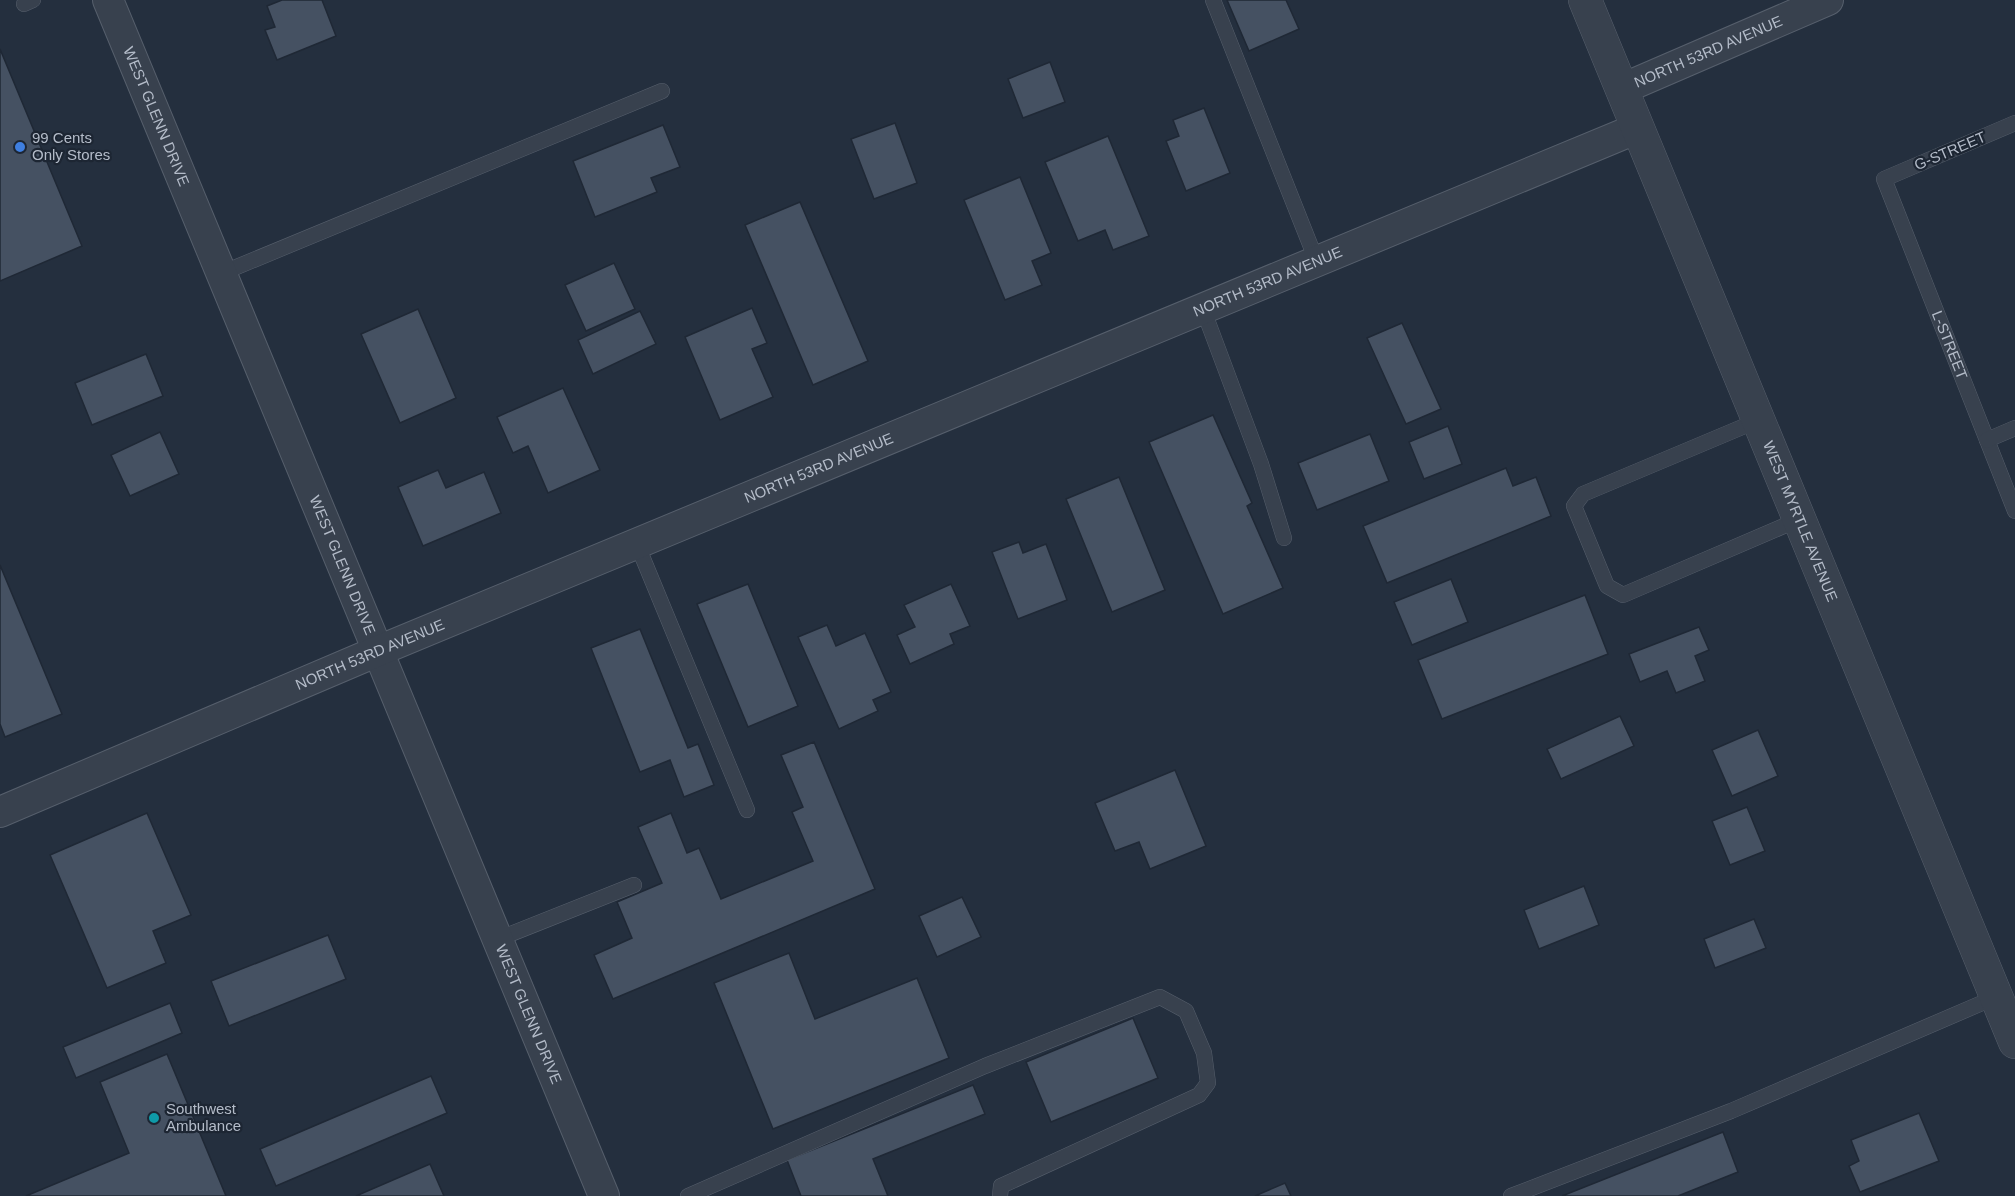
<svg xmlns="http://www.w3.org/2000/svg" width="2015" height="1196" viewBox="0 0 2015 1196" font-family="Helvetica,sans-serif">
  <rect width="100%" height="100%" fill="#242f3e"/>
  <g fill="#455162" stroke="#1f2835" stroke-width="1.5">
    <polygon points="282,0 322,0 336,36 277,60 265,30 275,27 267,6"/>
    <polygon points="1227,0 1286,0 1299,29 1249,51"/>
    <polygon points="0,49 82,246 0,281"/>
    <polygon points="1050,62 1065,102 1023,118 1008,79"/>
    <polygon points="1204,108 1230,173 1186,191 1166,141 1179,136 1173,120"/>
    <polygon points="895,123 917,183 874,199 851,139"/>
    <polygon points="663,125 680,167 651,178 657,192 595,217 573,161"/>
    <polygon points="1108,136 1149,236 1113,250 1105,230 1078,241 1045,162"/>
    <polygon points="1020,177 1051,253 1032,261 1042,285 1005,300 964,200"/>
    <polygon points="800,202 868,361 813,385 745,225"/>
    <polygon points="614,263 635,309 586,331 565,285"/>
    <polygon points="752,308 767,343 752,349 773,397 720,420 685,337"/>
    <polygon points="418,309 456,398 400,423 361,334"/>
    <polygon points="640,311 656,344 593,374 578,340"/>
    <polygon points="1402,323 1441,409 1406,424 1367,338"/>
    <polygon points="146,354 163,396 92,425 75,383"/>
    <polygon points="563,388 600,470 548,493 528,446 513,453 497,417"/>
    <polygon points="1213,415 1252,503 1247,506 1283,588 1223,614 1149,442"/>
    <polygon points="1448,426 1462,464 1424,479 1409,442"/>
    <polygon points="160,432 179,474 130,496 111,455"/>
    <polygon points="1370,434 1389,481 1317,510 1298,463"/>
    <polygon points="1506,468 1513,486 1536,477 1551,516 1387,583 1363,526"/>
    <polygon points="438,470 446,488 484,472 501,513 423,546 398,487"/>
    <polygon points="1119,477 1165,590 1112,612 1066,499"/>
    <polygon points="1019,542 1023,553 1046,544 1067,600 1018,619 992,552"/>
    <polygon points="0,565 62,714 5,737 0,724"/>
    <polygon points="1451,579 1468,622 1412,645 1394,602"/>
    <polygon points="748,584 798,706 748,727 697,604"/>
    <polygon points="951,584 970,626 950,634 954,644 910,664 897,635 915,627 904,605"/>
    <polygon points="1585,595 1608,654 1442,719 1418,660"/>
    <polygon points="827,625 836,646 865,633 891,692 873,700 878,711 839,729 798,637"/>
    <polygon points="1699,627 1709,650 1695,656 1705,681 1676,693 1667,671 1640,682 1629,654"/>
    <polygon points="640,629 688,748 698,744 714,785 684,797 670,760 640,772 591,648"/>
    <polygon points="1620,716 1634,746 1561,779 1547,749"/>
    <polygon points="1758,730 1778,776 1732,796 1712,750"/>
    <polygon points="814,742 875,889 613,999 594,955 632,938 617,902 662,883 638,827 671,813 687,853 699,848 721,899 813,861 792,812 803,807 781,755"/>
    <polygon points="1175,770 1206,846 1150,869 1139,842 1115,851 1095,803"/>
    <polygon points="1747,807 1765,851 1730,865 1712,821"/>
    <polygon points="147,813 191,915 153,931 166,963 107,988 50,855"/>
    <polygon points="1584,886 1599,925 1539,949 1524,910"/>
    <polygon points="962,897 981,937 937,957 919,916"/>
    <polygon points="1754,919 1766,948 1715,968 1704,939"/>
    <polygon points="328,935 346,979 229,1026 211,981"/>
    <polygon points="789,953 815,1019 917,978 949,1058 773,1129 714,983"/>
    <polygon points="170,1003 182,1033 76,1078 63,1047"/>
    <polygon points="1133,1018 1158,1078 1051,1122 1026,1062"/>
    <polygon points="167,1054 226,1196 26,1196 129,1153 100,1082"/>
    <polygon points="431,1076 447,1113 276,1186 260,1149"/>
    <polygon points="973,1085 985,1114 873,1159 888,1196 801,1196 787,1160"/>
    <polygon points="1919,1113 1939,1161 1860,1192 1849,1166 1859,1161 1851,1140"/>
    <polygon points="1723,1132 1738,1172 1678,1196 1562,1196"/>
    <polygon points="430,1164 444,1196 356,1196"/>
    <polygon points="1285,1183 1291,1196 1255,1196"/>
  </g>
  <g fill="none" stroke-linecap="round" stroke-linejoin="round">
    <g stroke="#565f6c" stroke-width="16">
      <g id="service">
        <polyline points="1213,0 1317,262"/>
        <polyline points="24,4 33,0"/>
        <path id="s1" d="M2015,123l-131,56 131,332"/>
        <polyline points="222,273 662,91"/>
        <polyline points="1203,309 1261,464 1284,538"/>
        <polyline points="1759,420 1583,494 1574,506 1607,586 1623,595 1800,519"/>
        <polyline points="1987,440 2015,428"/>
        <polyline points="637,544 747,810"/>
        <polyline points="498,939 634,885"/>
        <polyline points="688,1196 985,1066 1160,997 1186,1011 1204,1053 1208,1083 1199,1095 1001,1186 1000,1196"/>
        <polyline points="1511,1196 1731,1111 1996,997"/>
      </g>
    </g>
    <g stroke="#565f6c" stroke-width="32">
      <g id="minor">
        <path id="s2" d="M108,0l496,1196"/>
        <path id="s3" d="M1622,89l206,-89"/>
        <path id="s4" d="M0,812l378,-161 1260,-523"/>
      </g>
    </g>
    <g stroke="#565f6c" stroke-width="34">
      <g id="tertiary">
        <path id="s5" d="M1585,0l430,1042"/>
      </g>
    </g>
    <use href="#service" stroke="#38414e" stroke-width="15"/>
    <use href="#minor" stroke="#38414e" stroke-width="30"/>
    <use href="#tertiary" stroke="#38414e" stroke-width="33"/>
  </g>
  <circle fill="#3f7fe0" stroke="#1d2633" stroke-width="2" cx="20" cy="147" r="6"/>
  <circle fill="#0f9aa8" stroke="#1d2633" stroke-width="2" cx="154" cy="1118" r="6"/>
  <g text-anchor="middle" stroke-width="4.5" stroke-linejoin="round" paint-order="stroke">
    <g font-size="15" fill="#b4bcc9" stroke="#1d2633">
      <text dy="5" stroke="none"><textPath href="#s3" startOffset="94">NORTH 53RD AVENUE</textPath></text>
      <text dy="5" stroke="none"><textPath href="#s2" startOffset="126">WEST GLENN DRIVE</textPath></text>
      <text transform="translate(1950 151) rotate(-23)" y="5">G-STREET</text>
      <text dy="5" stroke="none"><textPath href="#s4" startOffset="1374">NORTH 53RD AVENUE</textPath></text>
      <text dy="5" stroke="none"><textPath href="#s1" startOffset="321">L-STREET</textPath></text>
      <text dy="5" stroke="none"><textPath href="#s4" startOffset="888">NORTH 53RD AVENUE</textPath></text>
      <text dy="5" stroke="none"><textPath href="#s5" startOffset="564">WEST MYRTLE AVENUE</textPath></text>
      <text dy="5" stroke="none"><textPath href="#s2" startOffset="612">WEST GLENN DRIVE</textPath></text>
      <text dy="5" stroke="none"><textPath href="#s4" startOffset="402">NORTH 53RD AVENUE</textPath></text>
      <text dy="5" stroke="none"><textPath href="#s2" startOffset="1098">WEST GLENN DRIVE</textPath></text>
    </g>
    <g font-size="15" fill="#b4bcc9" stroke="#1d2633" text-anchor="start">
      <text x="32" y="143">99 Cents<tspan x="32" dy="17">Only Stores</tspan></text>
      <text x="166" y="1114">Southwest<tspan x="166" dy="17">Ambulance</tspan></text>
    </g>
  </g>
</svg>
